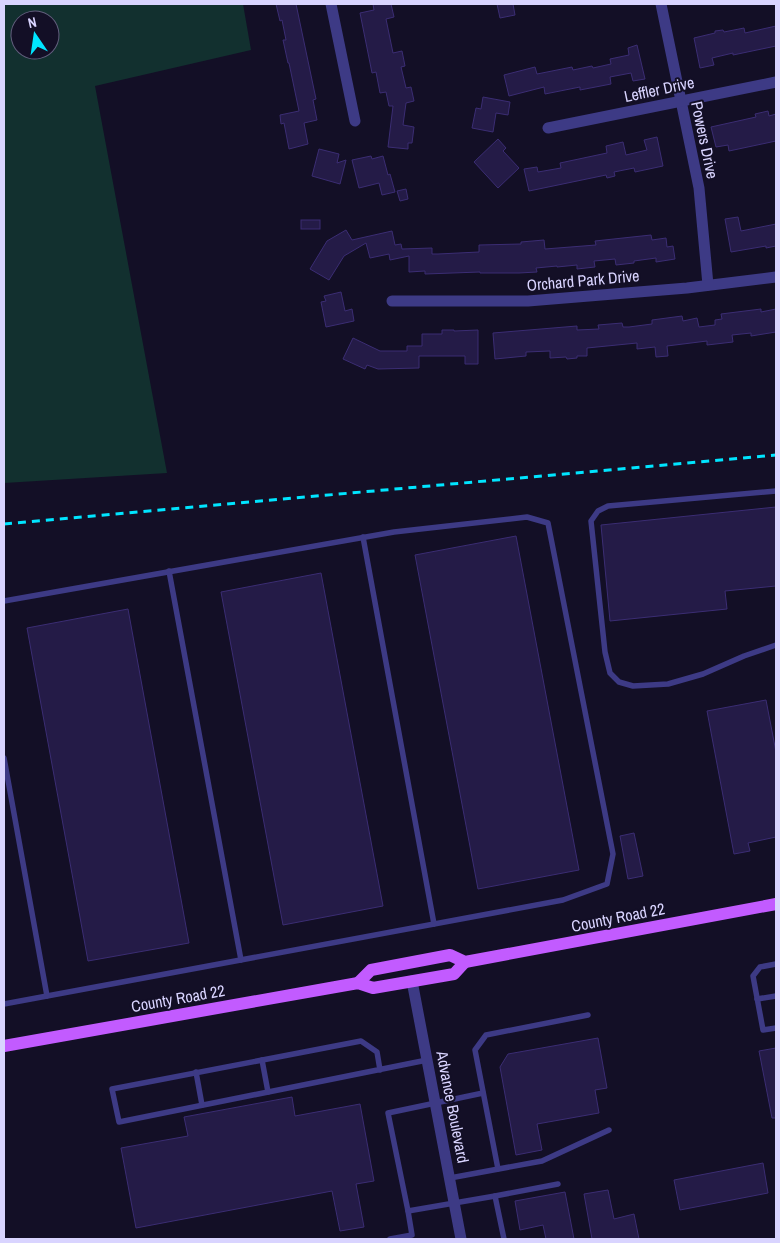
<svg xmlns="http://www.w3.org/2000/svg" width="780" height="1243" viewBox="0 0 780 1243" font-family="'Archivo Narrow',sans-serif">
  <rect width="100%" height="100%" fill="#130f26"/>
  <path fill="#12302f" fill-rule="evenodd" d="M4,4h239l8,46 -156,36 72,387 -163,10zM20,20h30v30h-30z"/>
  <g fill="#241b47" stroke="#3b2d73">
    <polygon points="276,4 296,4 316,99 313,100 317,120 304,123 308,144 289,149 284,123 281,124 280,115 299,111 289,63 288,63 283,40 286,40 282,20 280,21"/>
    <polygon points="373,4 391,4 394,17 386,19 393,53 402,51 405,66 401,67 406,88 411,87 414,101 406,103 403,125 414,127 412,143 408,143 408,149 388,147 393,106 389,106 386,92 380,93 376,72 372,73 360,13 374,10"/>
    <polygon points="497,4 513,4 515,15 500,18"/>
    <polygon points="776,26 776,46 733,55 733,53 712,58 714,65 700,68 694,38 715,33 715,31 723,30 724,32 744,28 745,33"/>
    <polygon points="637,45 645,79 633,81 631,73 610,77 611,84 580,90 580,87 545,94 544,87 509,96 504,75 535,67 537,74 572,67 573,70 592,66 593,68 611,64 610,59 629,55 628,48"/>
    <polygon points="483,97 510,102 508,115 496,113 493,132 472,128 476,108 481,109"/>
    <polygon points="768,111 769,116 776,114 776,141 729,151 728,145 716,147 711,127 756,117 755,114"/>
    <polygon points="657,137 663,166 635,172 634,168 614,172 615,176 607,178 606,175 529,191 524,169 537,167 538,172 561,168 560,163 607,153 606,146 623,142 626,155 647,150 644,140"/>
    <polygon points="498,139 506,148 503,151 519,168 498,188 474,162"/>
    <polygon points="319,149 339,154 337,163 346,160 340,184 312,176"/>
    <polygon points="371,156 372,159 383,156 388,175 390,174 395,192 382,195 379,183 359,188 352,160"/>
    <polygon points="406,189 408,199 400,201 397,191"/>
    <polygon points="738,217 741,231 776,224 776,246 766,248 766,246 731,252 725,219"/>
    <rect x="301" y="220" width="19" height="9"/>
    <polygon points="346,230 352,240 392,231 395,245 401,244 402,249 432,248 432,254 438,254 479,252 479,245 521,244 521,242 544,240 545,249 596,245 595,241 651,235 652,240 666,238 667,247 673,246 675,259 656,262 656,258 634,261 634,263 616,265 615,259 594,261 595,267 577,269 577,265 557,267 557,266 536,268 537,272 519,273 480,273 480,272 425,274 425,271 409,272 409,256 390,260 389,254 370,258 366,243 344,256 329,280 310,269 327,241"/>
    <polygon points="341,292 345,311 352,309 354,321 326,327 321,302 326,301 324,296"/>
    <polygon points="761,309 761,312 776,309 776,332 751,336 751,333 732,335 733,342 707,345 707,341 667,346 668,356 656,357 655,347 637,349 637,343 587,348 587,356 577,356 577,358 567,359 566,357 550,358 550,351 526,352 526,356 495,359 493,333 577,326 577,330 599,329 598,325 622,323 623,327 629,327 652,324 652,320 682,316 683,321 697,318 699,327 715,325 715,320 722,319 721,314"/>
    <polygon points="442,330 454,330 454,331 478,330 478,364 465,364 465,356 419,356 419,368 378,369 367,365 365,369 343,359 353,338 380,351 407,351 407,346 422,346 422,334 442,334"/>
    <polygon points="776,507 776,586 725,591 727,609 610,621 601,525"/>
    <polygon points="516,536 579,870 478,889 415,555"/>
    <polygon points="321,573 383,906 283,925 221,592"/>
    <polygon points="128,609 189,943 88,961 27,628"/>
    <polygon points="766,700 776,752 776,837 748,843 750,851 734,854 707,711"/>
    <polygon points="634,833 643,876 628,879 620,836"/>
    <polygon points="598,1038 607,1088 595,1090 599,1113 537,1124 542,1150 516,1155 500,1067 508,1054"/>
    <polygon points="776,1048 776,1118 772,1118 759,1051"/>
    <polygon points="292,1097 295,1116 360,1104 374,1181 356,1184 364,1227 340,1231 332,1191 136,1228 121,1148 188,1136 184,1117"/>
    <polygon points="763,1163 768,1193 680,1210 674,1180"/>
    <polygon points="608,1190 614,1219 634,1214 639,1239 592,1239 584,1194"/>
    <polygon points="565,1192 574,1239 546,1239 543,1225 520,1230 515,1201"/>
  </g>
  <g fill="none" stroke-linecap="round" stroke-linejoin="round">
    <g stroke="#3d3a85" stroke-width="5.5">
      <polyline points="776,491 608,506 598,511 591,521 605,652 610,673 619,682 633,686 668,684 703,674 744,656 776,645"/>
      <polyline points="363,537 434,924"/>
      <polyline points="169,571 241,960"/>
      <polyline points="4,601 394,532 527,517 548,523 613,854 607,884 563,900 4,1004"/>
      <polyline points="4,758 47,996"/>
      <polyline points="776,964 760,967 753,976 763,1030 776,1028"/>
      <polyline points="757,999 776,996"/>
      <polyline points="262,1060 268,1092"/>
      <polyline points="380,1070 377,1052 361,1041 112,1089 119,1122 427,1060"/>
      <polyline points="196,1072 202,1105"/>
      <polyline points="483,1093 388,1113 408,1211 495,1196 558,1184"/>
      <polyline points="498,1169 475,1050 486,1035 588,1015"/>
      <polyline points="450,1178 542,1161 609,1130"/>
      <polyline points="495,1196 504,1239"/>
      <polyline points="390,1239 412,1235 408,1211"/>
    </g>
    <g stroke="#3d3a85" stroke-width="11">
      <polyline points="331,4 355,121"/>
      <polyline points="661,4 699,188 708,285"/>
      <polyline points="548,128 776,82"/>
      <polyline points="392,301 528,301 687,288 776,277"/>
      <polyline points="412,981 461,1239"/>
    </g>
    <g stroke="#c25bff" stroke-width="12">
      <polyline points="358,983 371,970 450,955 465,962 776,904"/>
      <polyline points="4,1046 358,983 373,988 454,974 465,962"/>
    </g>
    <polyline stroke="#00e5ff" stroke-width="3" stroke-dasharray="8 6" stroke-linecap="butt" points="4,524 776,455"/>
  </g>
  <g text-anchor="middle" stroke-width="4" stroke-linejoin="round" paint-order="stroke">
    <g font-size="16" fill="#d9d4ff" stroke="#130f26">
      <text transform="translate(659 89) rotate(-12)" y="6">Leffler Drive</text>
      <text transform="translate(705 140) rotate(78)" y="6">Powers Drive</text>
      <text transform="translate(583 280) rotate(-5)" y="6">Orchard Park Drive</text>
      <text transform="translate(618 917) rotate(-11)" y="6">County Road 22</text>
      <text transform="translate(178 998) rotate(-10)" y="6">County Road 22</text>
      <text transform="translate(453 1107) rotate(79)" y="6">Advance Boulevard</text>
    </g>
  </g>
  <rect width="780" height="1243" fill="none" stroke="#d9d4ff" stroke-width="10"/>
  <g transform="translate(35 35) rotate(347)"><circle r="24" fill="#130f26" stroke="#625e7d"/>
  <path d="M0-4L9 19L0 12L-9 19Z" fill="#00e5ff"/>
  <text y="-8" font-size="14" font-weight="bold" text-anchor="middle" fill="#d9d4ff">N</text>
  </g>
</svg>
